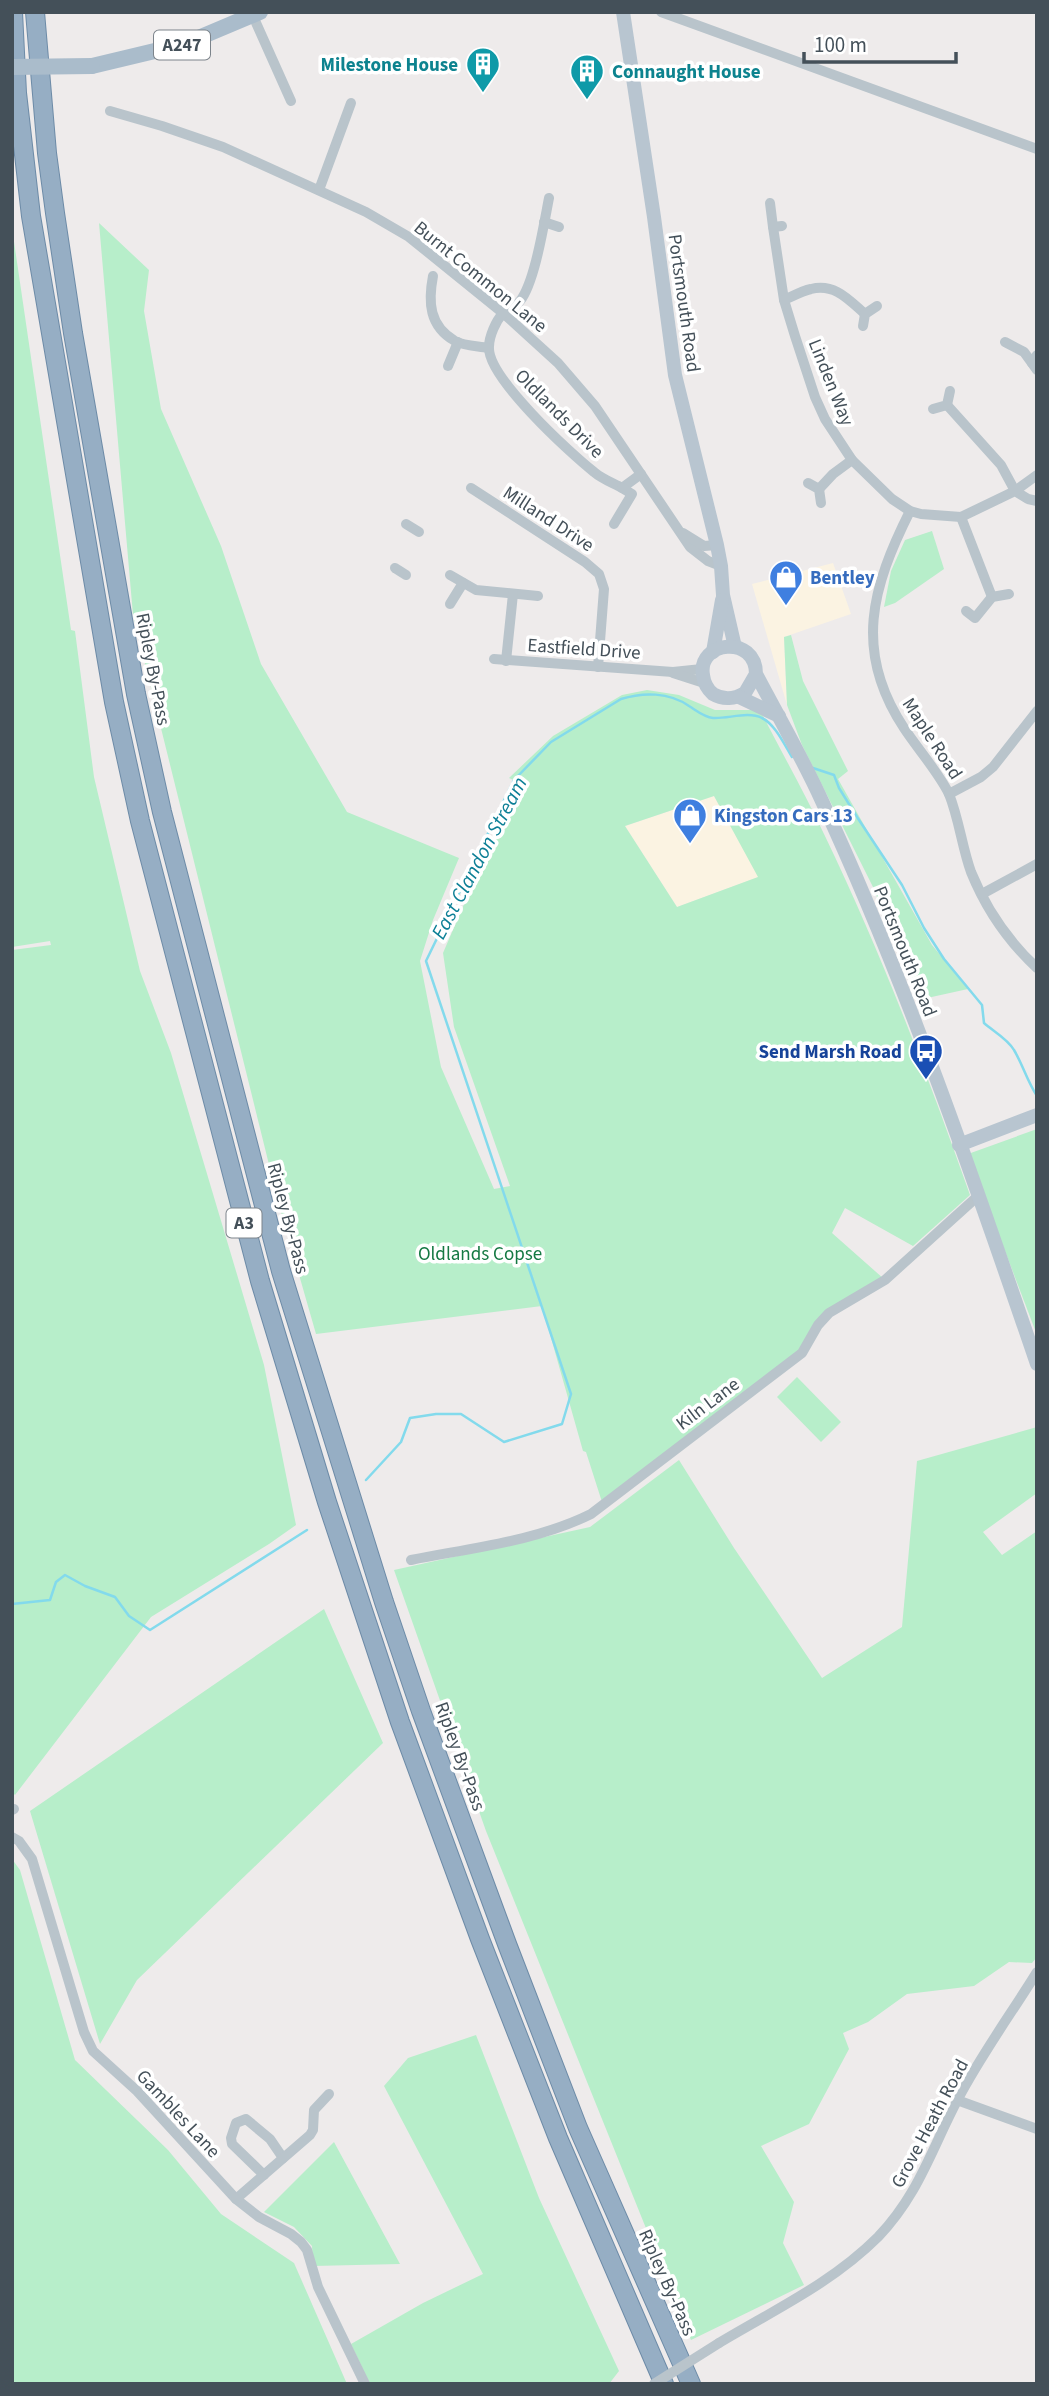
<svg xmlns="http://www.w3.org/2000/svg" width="1049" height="2396" viewBox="0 0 1049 2396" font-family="'Source Sans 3',sans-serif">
  <rect width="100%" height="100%" fill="#eeebeb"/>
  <g fill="#fbf3e2">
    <polygon points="833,563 851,614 784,637 787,705 752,584"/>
    <polygon points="714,796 759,877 677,907 625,826"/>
  </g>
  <g fill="#b7eeca" fill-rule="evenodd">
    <path d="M99,223l50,47 -5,41 17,98 60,137 40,118 86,148 112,46 -26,62 -13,41 21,106 53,122 16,-3 -56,-159 -11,-74 68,-158 9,-12 -11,-5 44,-42 69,-41 25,-5 32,5 36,15h45c21,41 44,82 64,124 56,116 103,239 146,361l-57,51 -68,-38 -13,25 52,46 -41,24 -42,49 -199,150 -16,-50 -3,-1 -41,-145 -226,28 -37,-129 -146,-590zM714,796l44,81 -81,30 -52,-81z"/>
    <polygon points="12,228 71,630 75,631 94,777 140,971 171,1053 264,1365 296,1525 269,1544 151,1617 15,1795 12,1792 12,950 51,945 50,941 12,947"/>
    <polygon points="932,531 944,569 895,603 884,607 891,571 905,540"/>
    <polygon points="791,635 803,681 848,771 838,779 932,945 968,989 918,1000 873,887 802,745 787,705 784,637"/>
    <polygon points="1037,1129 1037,1335 968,1154"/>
    <polygon points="797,1377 841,1422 821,1442 777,1397"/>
    <polygon points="1037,1427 1037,1493 983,1532 1002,1555 1037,1531 1037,1957 1032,1963 1009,1962 974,1986 907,1994 868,2022 843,2033 849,2049 809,2124 761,2146 794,2202 783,2243 804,2285 691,2340 486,1831 394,1570 590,1527 679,1460 734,1548 822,1678 902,1627 917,1461"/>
    <polygon points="324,1609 383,1743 137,1980 100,2044 30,1811"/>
    <polygon points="12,1859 20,1870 75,2060 168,2150 221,2214 294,2263 347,2384 12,2384"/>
    <polygon points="476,2035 539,2198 619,2371 609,2384 370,2384 351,2344 423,2303 483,2274 384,2086 408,2058"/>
    <polygon points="334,2142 400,2264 313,2266 312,2246 294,2227 264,2212"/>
  </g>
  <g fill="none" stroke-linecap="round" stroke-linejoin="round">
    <g stroke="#83daec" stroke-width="2.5">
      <path d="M813,768l21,7 5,13 18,29 45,68 22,43 20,31 38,46 2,18c9,8 24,16 30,27 9,15 13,31 23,46"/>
      <path d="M366,1480l35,-38 9,-24 26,-4h25l43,28 58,-18 9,-30 -145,-433 88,-181 37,-38 70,-43c22,-7 48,-7 68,7 8,5 15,11 24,12 15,1 35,-7 49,0 13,6 23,28 30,39"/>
      <polyline points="12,1604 50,1600 56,1582 65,1575 85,1586 115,1597 129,1616 150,1630 307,1530"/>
    </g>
    <g stroke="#6d8ba7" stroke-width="20">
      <g id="trunk">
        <polyline points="13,12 17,93 31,216 114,702 140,821 260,1281 327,1502 400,1722 480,1939 558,2138 664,2384"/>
        <polyline points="35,12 47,153 55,213 73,333 136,694 162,812 281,1271 384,1602 421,1711 507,1944 578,2128 691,2384"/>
      </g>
    </g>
    <g stroke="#b9c4cb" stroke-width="10">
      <polyline points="661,12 1037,149"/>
      <polyline points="253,16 291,101"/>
      <polyline points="110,111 162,126 223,147 366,212 409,237 503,313 558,363 595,406 690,547 708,561 721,566"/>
      <polyline points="319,190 351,103"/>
      <path d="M549,198c-5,25 -14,84 -29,103 -4,5 -12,7 -17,12 -7,8 -14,23 -14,34 -2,30 81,106 105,125 8,7 19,11 28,16l19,-14"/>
      <polyline points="770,203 773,227"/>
      <polyline points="544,222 559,227"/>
      <polyline points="782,226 773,227 784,300 795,336 815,397 825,419 852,460 892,499 910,511 921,514 961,517 1015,491 1028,499 1037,501"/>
      <path d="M433,276c-5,26 -4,50 22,65 9,5 23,5 33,7"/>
      <path d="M784,300c9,-4 18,-9 27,-11 24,-6 38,11 54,25"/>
      <polyline points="863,326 865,314 877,306"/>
      <polyline points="1005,342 1024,352 1032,363"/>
      <polyline points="1037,355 1032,363 1037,370"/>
      <polyline points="448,366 458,342"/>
      <polyline points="947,405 1001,465 1015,491 1037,475"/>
      <polyline points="933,409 947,405 950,391"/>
      <polyline points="808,483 819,489 821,503"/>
      <polyline points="471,488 585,562 599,574 604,589 598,667"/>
      <polyline points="819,489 833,474 852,460"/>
      <path d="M910,511c-38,76 -57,140 -6,217 13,20 35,45 45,66 10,25 13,53 22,78 15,37 37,69 66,96"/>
      <polyline points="961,517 992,597"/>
      <polyline points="406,524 419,532"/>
      <polyline points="614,524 632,494 622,488"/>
      <polyline points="683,533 704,546 717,545"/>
      <polyline points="395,568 406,575"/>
      <polyline points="450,575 476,590 538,596"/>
      <polyline points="450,604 463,583"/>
      <polyline points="966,611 975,618 992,597 1009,594"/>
      <polyline points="494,659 673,672 702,669"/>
      <polyline points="506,661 513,594"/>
      <polyline points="673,673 704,683"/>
      <polyline points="949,794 981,777 993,767 1037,711"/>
      <polyline points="982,894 1037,864"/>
      <path d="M411,1560c60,-12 126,-19 180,-46l211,-161 16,-28 11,-12 56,-33 93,-84"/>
      <polyline points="12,1810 14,1809"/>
      <polyline points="12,1837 19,1841 32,1859 84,2032 93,2051 137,2091 236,2199 259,2217 291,2234 301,2242 307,2250 318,2287 365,2384"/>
      <polyline points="957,2100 1037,2129"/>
      <polyline points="264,2175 232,2144 231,2138 236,2123 246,2119 270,2139 283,2158"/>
      <polyline points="236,2199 310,2135 313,2130 314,2110 329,2094"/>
      <path d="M719,2343c55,-33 113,-60 159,-106 41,-43 53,-87 80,-138 23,-44 53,-85 79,-127"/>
    </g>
    <g stroke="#b8c5d0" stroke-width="14">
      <polyline points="623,12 654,217 675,375 717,545 721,566 723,595 735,647"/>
      <polyline points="713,652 722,600"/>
      <path d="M756,674l-11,19c-10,6 -22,7 -32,1 -6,-5 -9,-11 -10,-19 -6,-34 53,-41 53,-1 22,42 46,83 66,127 84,181 150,373 215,563"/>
      <polyline points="739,697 779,716"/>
      <polyline points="959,1145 1037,1115"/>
    </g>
    <polyline stroke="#aabccb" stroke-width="16" points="92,66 184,44 260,12"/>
    <use href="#trunk" stroke="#96aec4" stroke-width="18"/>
    <polyline stroke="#b9c4cb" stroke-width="10" points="654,2384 719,2343"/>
    <polyline stroke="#aabccb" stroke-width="16" points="12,67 92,66"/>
  </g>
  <defs>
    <g id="building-pin" transform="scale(1.75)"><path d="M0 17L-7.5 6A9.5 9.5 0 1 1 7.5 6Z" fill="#0f9aa8" stroke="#fff"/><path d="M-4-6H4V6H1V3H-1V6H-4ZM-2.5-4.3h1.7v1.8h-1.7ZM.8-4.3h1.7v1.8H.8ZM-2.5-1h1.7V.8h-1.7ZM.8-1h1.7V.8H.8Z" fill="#fff"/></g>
    <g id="shop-pin" transform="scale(1.75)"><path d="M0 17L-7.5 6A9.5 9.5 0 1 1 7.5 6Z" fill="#3f7fe0" stroke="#fff"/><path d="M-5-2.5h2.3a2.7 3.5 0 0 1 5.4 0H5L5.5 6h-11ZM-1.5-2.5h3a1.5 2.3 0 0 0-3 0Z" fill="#fff"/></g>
    <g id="bus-pin" transform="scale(1.75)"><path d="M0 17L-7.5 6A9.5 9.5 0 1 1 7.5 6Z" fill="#1a4fb4" stroke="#fff"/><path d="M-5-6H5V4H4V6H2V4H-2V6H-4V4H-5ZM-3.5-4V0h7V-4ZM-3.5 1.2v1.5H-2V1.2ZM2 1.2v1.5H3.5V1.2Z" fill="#fff"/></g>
  </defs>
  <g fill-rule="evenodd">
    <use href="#building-pin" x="483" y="64"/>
    <use href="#building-pin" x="587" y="71"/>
    <use href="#shop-pin" x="786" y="577"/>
    <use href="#shop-pin" x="690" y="815"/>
    <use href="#bus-pin" x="926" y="1051"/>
  </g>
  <g text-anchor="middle" stroke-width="7" stroke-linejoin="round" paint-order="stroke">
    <g fill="#fff" stroke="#7c848b" stroke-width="2">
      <rect x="154" y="30.5" width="56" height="29" rx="5"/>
      <rect x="226.5" y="1208.5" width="35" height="29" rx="5"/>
    </g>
    <g font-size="18" font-weight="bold" fill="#445059">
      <text x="182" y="51">A247</text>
      <text x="244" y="1229">A3</text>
    </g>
    <g font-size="19" font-weight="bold" fill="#0d838f" stroke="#fff" text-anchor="end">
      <text x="458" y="71">Milestone House</text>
      <text x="612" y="78" text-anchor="start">Connaught House</text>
    </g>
    <g font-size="19" fill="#445059" stroke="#fff">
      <text transform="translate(481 276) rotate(39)" y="7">Burnt Common Lane</text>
      <text transform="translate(685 303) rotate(82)" y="7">Portsmouth Road</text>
      <text transform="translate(832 382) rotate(68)" y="7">Linden Way</text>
      <text transform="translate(560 413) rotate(45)" y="7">Oldlands Drive</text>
      <text transform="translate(549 518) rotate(33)" y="7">Milland Drive</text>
      <text transform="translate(584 648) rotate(4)" y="7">Eastfield Drive</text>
      <text transform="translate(154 669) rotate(79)" y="7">Ripley By-Pass</text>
      <text transform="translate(933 738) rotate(57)" y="7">Maple Road</text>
      <text transform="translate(906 951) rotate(68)" y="7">Portsmouth Road</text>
      <text transform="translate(289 1218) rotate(75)" y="7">Ripley By-Pass</text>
      <text transform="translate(707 1403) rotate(-37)" y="7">Kiln Lane</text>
      <text transform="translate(461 1756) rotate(70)" y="7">Ripley By-Pass</text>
      <text transform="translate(179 2113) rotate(47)" y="7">Gambles Lane</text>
      <text transform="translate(929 2123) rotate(-62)" y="7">Grove Heath Road</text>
      <text transform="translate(668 2282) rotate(66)" y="7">Ripley By-Pass</text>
    </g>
    <g font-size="19" font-weight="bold" fill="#366cbe" stroke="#fff" text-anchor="start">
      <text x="810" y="584">Bentley</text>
      <text x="714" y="822">Kingston Cars 13</text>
    </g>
    <g font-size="19" font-weight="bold" fill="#164399" stroke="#fff" text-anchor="end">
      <text x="902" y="1058">Send Marsh Road</text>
    </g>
    <g font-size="19" fill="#157943" stroke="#fff">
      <text x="480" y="1260">Oldlands Copse</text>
    </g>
    <g font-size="21" font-style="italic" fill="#0c7f96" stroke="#fff">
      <text transform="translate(479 858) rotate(-62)" y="7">East Clandon Stream</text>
    </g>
  </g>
  <rect width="1049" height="2396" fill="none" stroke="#445059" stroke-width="28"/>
  <path d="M804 52v10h152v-10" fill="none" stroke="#445059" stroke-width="3.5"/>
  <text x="814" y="52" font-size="21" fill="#445059" stroke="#ffffff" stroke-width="5" paint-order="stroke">100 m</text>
</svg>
